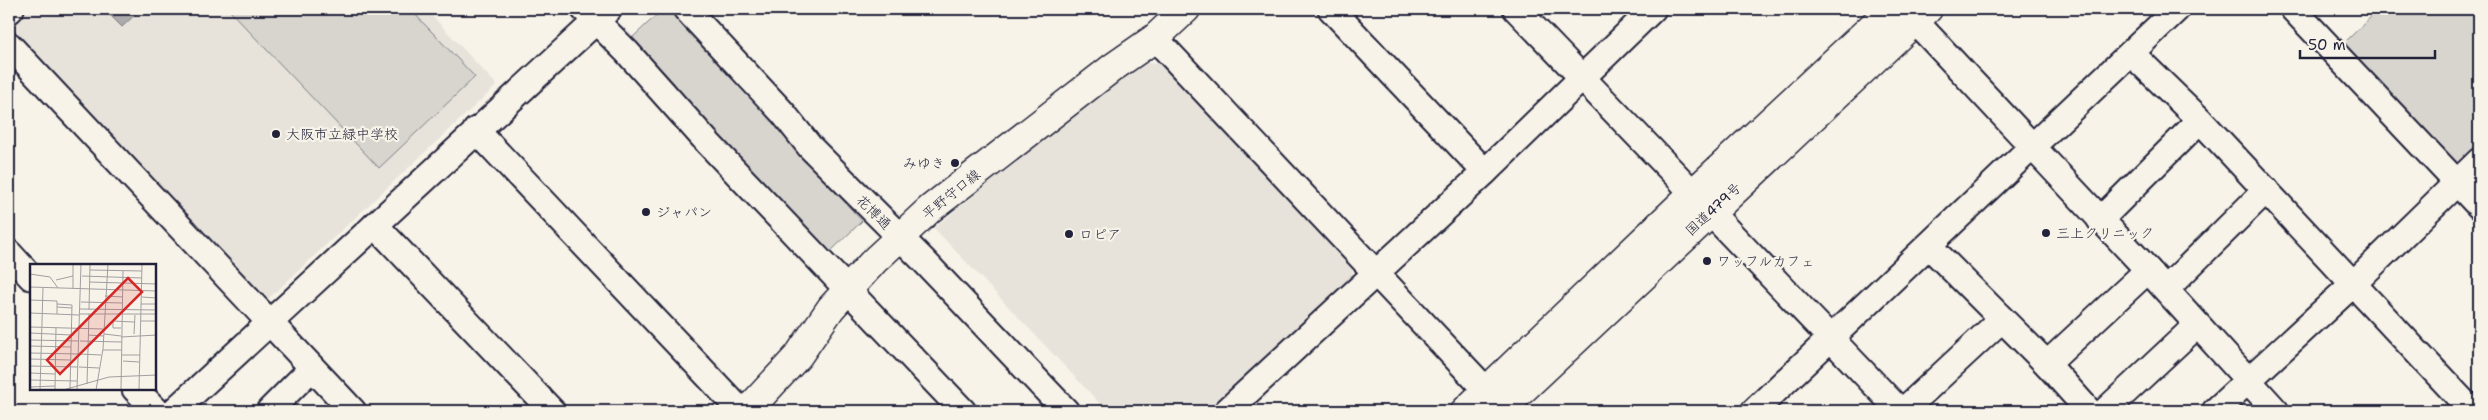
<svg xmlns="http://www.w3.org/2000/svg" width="2488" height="420" viewBox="0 0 2488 420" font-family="'Shantell Sans','Klee One',sans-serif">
  <rect width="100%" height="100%" fill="#f7f3e8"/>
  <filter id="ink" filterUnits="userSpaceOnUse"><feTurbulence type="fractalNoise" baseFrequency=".02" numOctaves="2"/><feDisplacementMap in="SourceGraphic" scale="10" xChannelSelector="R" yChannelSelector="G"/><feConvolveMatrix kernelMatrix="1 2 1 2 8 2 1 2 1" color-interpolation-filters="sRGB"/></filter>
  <g filter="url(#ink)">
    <g fill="#e7e3db">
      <polygon points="28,9 426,9 497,85 265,302 9,28"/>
      <polygon points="1144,63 1164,64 1352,266 1353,278 1212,411 1107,411 934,228 1008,167"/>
    </g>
    <g fill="#d8d5cf" stroke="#7d7c85">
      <polygon points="228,9 410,9 475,77 379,168"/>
      <polygon points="663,9 672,9 776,119 818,173 862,221 827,255 714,135 673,82 632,38"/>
      <polygon points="2379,9 2479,9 2479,144 2453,168 2340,47"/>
    </g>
    <polygon fill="#aeabad" stroke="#76747f" points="104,9 141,9 122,27"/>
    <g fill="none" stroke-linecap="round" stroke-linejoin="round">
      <g stroke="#22223b" stroke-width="29">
        <g id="minor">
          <polyline points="584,9 627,52 709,144 963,411"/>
          <polyline points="686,9 783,113 810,147 923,260 1066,411"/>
          <polyline points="1331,9 1485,172"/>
          <polyline points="1516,9 1693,193"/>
          <polyline points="2293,9 2479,206"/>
          <polyline points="9,11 11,9"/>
          <polyline points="1915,21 2148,270 2276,411"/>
          <polyline points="1155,38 1499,404"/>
          <polyline points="9,45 353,411"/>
          <polyline points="2131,53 2200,120 2472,411"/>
          <polyline points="476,130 741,411"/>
          <polyline points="1710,212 1900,411"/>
          <polyline points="2100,220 2200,120"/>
          <polyline points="375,225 552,411"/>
          <polyline points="1929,246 2047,364 2089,411"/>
          <polyline points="9,253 31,277"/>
          <polyline points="2166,289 2266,190"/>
          <polyline points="2047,364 2148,270"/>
          <polyline points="135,389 157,411"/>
          <polyline points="174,411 609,9"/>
          <polyline points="269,411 312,368"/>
          <polyline points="1227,411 1485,172 1653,9"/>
          <polyline points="1754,411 2177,9"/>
          <polyline points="1903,411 2002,319"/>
          <polyline points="2105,411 2197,325"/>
          <polyline points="2215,411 2352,285 2479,161"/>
        </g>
      </g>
      <g stroke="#22223b" stroke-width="31">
        <polyline id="major" points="747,411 798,356 831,308 874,261 930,209 1112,68 1155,38 1186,9"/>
      </g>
      <g stroke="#22223b" stroke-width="31">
        <g id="highway">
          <polyline points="1465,411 1693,193 1891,9"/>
          <polyline points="1500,411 1928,9"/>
        </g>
      </g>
      <use href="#minor" stroke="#f7f3e8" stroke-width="25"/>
      <use href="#major" stroke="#f7f3e8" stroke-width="28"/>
      <use href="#highway" stroke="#f7f3e8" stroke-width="28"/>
    </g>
  </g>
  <g fill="#22223b" stroke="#f7f3e8" stroke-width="2">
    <circle cx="276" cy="134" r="5"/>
    <circle cx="955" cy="163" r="5"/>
    <circle cx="646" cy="212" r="5"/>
    <circle cx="2046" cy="233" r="5"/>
    <circle cx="1069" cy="234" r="5"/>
    <circle cx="1707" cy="261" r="5"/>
  </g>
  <g text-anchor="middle" stroke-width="4.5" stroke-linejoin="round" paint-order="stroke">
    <g font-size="14" fill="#22223b" stroke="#f7f3e8" text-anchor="start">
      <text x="286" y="139">大阪市立緑中学校</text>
      <text x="945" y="168" text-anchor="end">みゆき</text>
      <text x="656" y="217">ジャパン</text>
      <text x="2056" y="238">三上クリニック</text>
      <text x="1079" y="239">ロピア</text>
      <text x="1717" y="266">ワッフルカフェ</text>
    </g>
    <g font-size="14" fill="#22223b" stroke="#f7f3e8">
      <text transform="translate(951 194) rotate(-39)" y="5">平野守口線</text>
      <text transform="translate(1713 209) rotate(-43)" y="5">国道479号</text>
      <text transform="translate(874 212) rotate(45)" y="5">花博通</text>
    </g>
  </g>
  <g transform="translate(30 264)">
    <rect width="126" height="126" fill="#f7f3e8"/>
    <path fill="none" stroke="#a29fa3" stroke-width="1" d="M60,6l52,1M0,10l20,3 8,11M52,12l60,2M26,16l17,-4M59,18l68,2M0,23l127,4M43,25v-25M75,32l18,1M112,33l15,1M0,36l27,1v13M51,38l41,1M27,40l15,1 -2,84M111,40h16M27,43l15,1M50,45l77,1M59,46l1,-46M0,49l49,2M50,50h77M111,57h16M0,63l73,2M91,64h-8v-7l21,1M0,69l41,2M74,70l17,2M104,70l1,-19M58,71l16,1M91,73l36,-2M0,76l49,1M50,77l42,1M0,82l41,1M73,86h19M0,89l49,1M50,90l21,1M92,91h18M0,95l40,1M93,97l16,1M0,102l48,1M49,103l20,1M0,109l25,1M0,116l47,1M57,120l2,-70M0,123l25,-1M10,126l3,-102M25,126l1,-63M33,126l46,-13 48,-2M47,126l4,-126M66,126l7,-41 5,-85M91,126l2,-119M109,126l3,-125"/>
    <path fill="#d62828" fill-opacity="0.15" stroke="#d62828" stroke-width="2.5" d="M98,14l14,14 -82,82 -13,-14z"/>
    <rect width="126" height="126" fill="none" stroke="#22223b" stroke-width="2.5"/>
  </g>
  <rect width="2488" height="420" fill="none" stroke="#f7f3e8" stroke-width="30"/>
  <rect x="15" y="15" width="2458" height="390" fill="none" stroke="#22223b" stroke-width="2" filter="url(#ink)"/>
  <path d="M2300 50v8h135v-8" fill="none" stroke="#22223b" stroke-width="2.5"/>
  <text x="2308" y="50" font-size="15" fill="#22223b" stroke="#f7f3e8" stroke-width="4" paint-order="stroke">50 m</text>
</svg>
